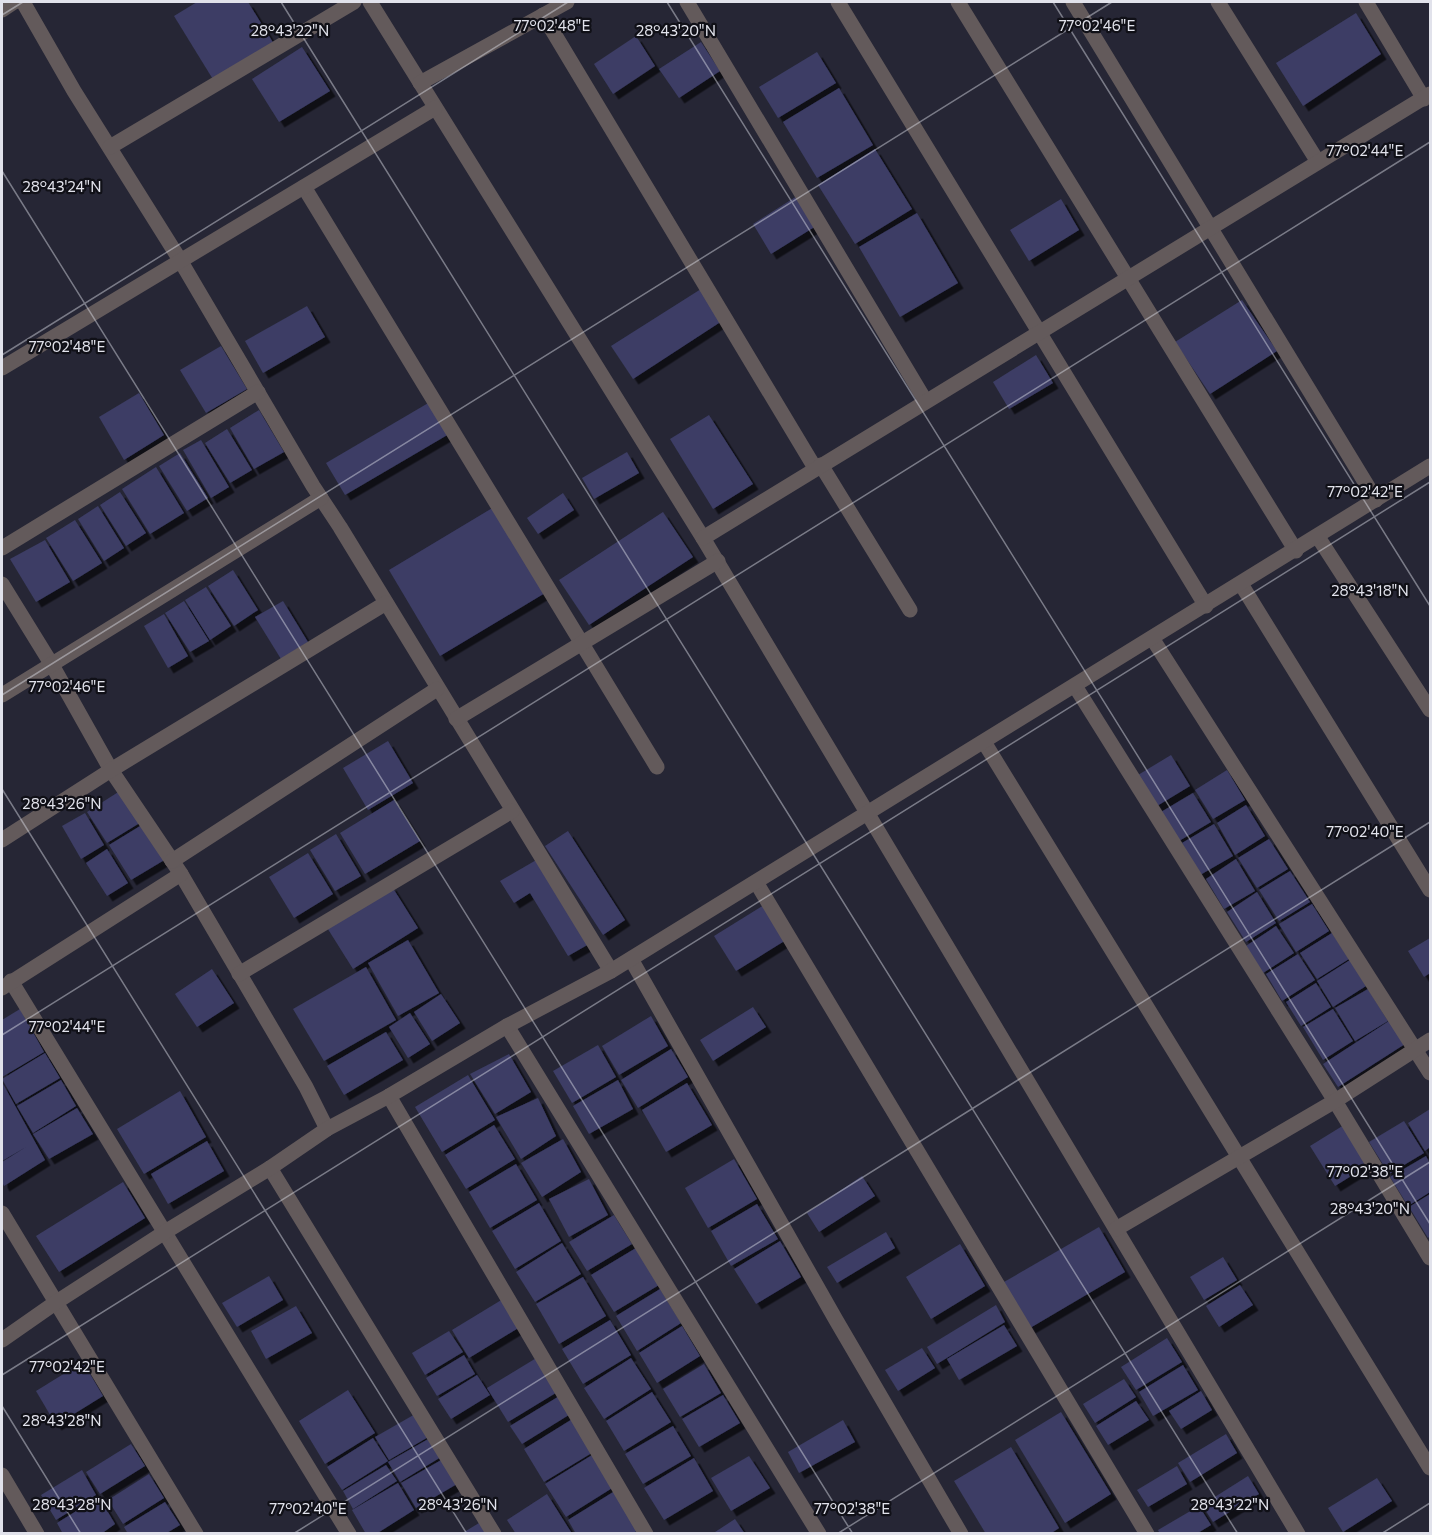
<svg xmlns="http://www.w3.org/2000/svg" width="1432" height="1535" viewBox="0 0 1432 1535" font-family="Commissioner,sans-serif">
  <defs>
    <filter id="shadow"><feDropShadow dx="5.5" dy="5.5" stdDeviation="0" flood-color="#0009"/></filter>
  </defs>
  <rect width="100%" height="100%" fill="#262635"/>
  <g fill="#3c3d65" filter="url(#shadow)">
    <polygon points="197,2 248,2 274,44 214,81 174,16"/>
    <polygon points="1356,13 1381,54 1303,106 1276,63"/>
    <polygon points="636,36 655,66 613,94 594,64"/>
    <polygon points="701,42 720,71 679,98 659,69"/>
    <polygon points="302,47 330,91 279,122 252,79"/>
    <polygon points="817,52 836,83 778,118 759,87"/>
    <polygon points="839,88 873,145 817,178 783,122"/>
    <polygon points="875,149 912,209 855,244 818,185"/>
    <polygon points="797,196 816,226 771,254 753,224"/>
    <polygon points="1061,199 1079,230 1029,261 1010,230"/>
    <polygon points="917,213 958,283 900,317 859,247"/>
    <polygon points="701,289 722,321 633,379 611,346"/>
    <polygon points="1242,300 1277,351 1210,394 1175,342"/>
    <polygon points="307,306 325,337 263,373 245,341"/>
    <polygon points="221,346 247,389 206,413 180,370"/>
    <polygon points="1036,355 1053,383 1009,409 993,382"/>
    <polygon points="139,393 164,435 124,460 99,417"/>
    <polygon points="430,402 449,434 345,495 326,463"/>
    <polygon points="259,410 284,452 254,469 230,428"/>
    <polygon points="709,415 753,484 713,509 670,439"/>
    <polygon points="227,429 252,470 230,483 205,443"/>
    <polygon points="201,440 229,487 211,498 183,450"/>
    <polygon points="627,452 639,473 594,499 582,478"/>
    <polygon points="180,453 208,498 187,511 159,466"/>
    <polygon points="156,467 184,513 150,534 122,489"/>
    <polygon points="120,492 146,533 126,546 100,505"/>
    <polygon points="563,493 574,510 538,534 527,518"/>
    <polygon points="98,506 124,548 104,561 78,519"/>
    <polygon points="494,507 545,593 440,656 389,570"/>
    <polygon points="663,512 693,557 589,625 559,580"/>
    <polygon points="75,520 102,563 73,581 46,538"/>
    <polygon points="45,540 70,582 36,602 10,559"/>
    <polygon points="233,570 258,610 234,626 208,586"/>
    <polygon points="206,587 231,626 210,640 185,600"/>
    <polygon points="184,601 209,641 190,652 165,613"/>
    <polygon points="283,601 308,642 281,659 255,617"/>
    <polygon points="164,614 188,656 168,668 144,626"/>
    <polygon points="388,741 413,783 368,810 343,768"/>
    <polygon points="1171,755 1190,786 1157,806 1138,775"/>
    <polygon points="1227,770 1245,800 1213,819 1195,790"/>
    <polygon points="123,789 143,821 107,843 87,812"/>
    <polygon points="1193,793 1211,822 1179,841 1161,812"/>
    <polygon points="394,800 420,841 365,874 340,833"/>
    <polygon points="1246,805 1265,836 1235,855 1217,823"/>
    <polygon points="85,813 104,845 81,859 62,826"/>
    <polygon points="145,823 166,859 131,880 109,845"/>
    <polygon points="1214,824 1233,856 1200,875 1182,843"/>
    <polygon points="568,831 625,920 603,935 545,846"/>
    <polygon points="336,834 361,876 335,891 310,850"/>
    <polygon points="1269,839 1288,869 1257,888 1238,858"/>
    <polygon points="107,849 128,883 107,896 86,863"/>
    <polygon points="308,853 333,894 294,918 269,877"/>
    <polygon points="538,859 589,944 568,956 530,893 514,903 500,881"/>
    <polygon points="1236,859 1255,891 1224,909 1206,879"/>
    <polygon points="1290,871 1310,902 1279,921 1259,890"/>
    <polygon points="391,885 418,928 353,969 326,926"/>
    <polygon points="1257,892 1276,923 1246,942 1227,912"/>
    <polygon points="1312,904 1329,931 1296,952 1279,924"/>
    <polygon points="764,905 786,940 736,971 714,936"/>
    <polygon points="1276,926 1294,953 1263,973 1246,946"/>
    <polygon points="1332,933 1349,959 1317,979 1300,953"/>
    <polygon points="1430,938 1430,973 1424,977 1408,951"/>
    <polygon points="408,940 439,993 398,1016 368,963"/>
    <polygon points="1298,954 1315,980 1282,1001 1266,974"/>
    <polygon points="1350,960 1366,986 1333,1007 1317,981"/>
    <polygon points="366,967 396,1020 324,1061 293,1009"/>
    <polygon points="212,969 234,1003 197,1027 175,994"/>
    <polygon points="1316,983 1331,1007 1301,1026 1286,1002"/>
    <polygon points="1368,989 1388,1021 1355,1041 1335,1008"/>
    <polygon points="441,994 460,1023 432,1041 414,1012"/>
    <polygon points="753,1007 766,1027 713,1061 700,1040"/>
    <polygon points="20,1009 44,1052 2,1077 2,1020"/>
    <polygon points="1333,1009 1353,1041 1323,1060 1303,1027"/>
    <polygon points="410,1013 430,1044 408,1058 389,1027"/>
    <polygon points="651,1016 668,1046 619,1075 602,1046"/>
    <polygon points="1389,1021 1405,1044 1338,1087 1323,1064"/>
    <polygon points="386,1032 403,1060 344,1095 327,1066"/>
    <polygon points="598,1045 616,1077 572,1103 553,1071"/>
    <polygon points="671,1049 688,1077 638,1108 621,1080"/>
    <polygon points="45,1053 60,1078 16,1104 2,1079"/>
    <polygon points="509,1054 531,1092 495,1114 470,1074"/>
    <polygon points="468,1075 495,1120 442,1152 415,1107"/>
    <polygon points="61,1080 76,1106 33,1133 17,1106"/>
    <polygon points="618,1080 633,1109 589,1134 573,1106"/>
    <polygon points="2,1082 45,1160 4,1186 2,1182 2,1162 26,1147 2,1161"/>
    <polygon points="687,1083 712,1125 666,1152 642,1110"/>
    <polygon points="180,1091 206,1137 144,1174 117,1129"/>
    <polygon points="538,1098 556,1136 521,1159 496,1117"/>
    <polygon points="77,1108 93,1134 49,1159 33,1134"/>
    <polygon points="1430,1109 1430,1147 1425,1151 1408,1123"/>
    <polygon points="1404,1121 1424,1153 1389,1174 1369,1142"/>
    <polygon points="494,1125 515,1159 466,1189 445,1155"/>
    <polygon points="1344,1125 1369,1165 1335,1186 1310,1146"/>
    <polygon points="563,1139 581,1172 542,1197 521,1163"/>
    <polygon points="207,1141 224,1171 168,1204 151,1174"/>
    <polygon points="1426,1156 1430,1164 1430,1192 1408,1206 1390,1177"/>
    <polygon points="734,1159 757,1199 708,1228 685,1188"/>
    <polygon points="516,1164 537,1200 490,1228 469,1192"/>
    <polygon points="862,1176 875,1196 819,1232 807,1213"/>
    <polygon points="589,1179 608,1215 569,1237 549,1199"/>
    <polygon points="123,1182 145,1218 59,1272 36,1236"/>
    <polygon points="1430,1194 1430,1236 1428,1238 1409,1207"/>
    <polygon points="539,1203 561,1241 515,1269 492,1231"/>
    <polygon points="757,1204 778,1239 731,1266 711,1231"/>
    <polygon points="614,1215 632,1244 587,1271 569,1242"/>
    <polygon points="1099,1227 1125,1272 1030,1328 1004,1282"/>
    <polygon points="886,1232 895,1248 837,1283 827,1267"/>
    <polygon points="780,1241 801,1277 756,1304 734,1269"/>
    <polygon points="562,1243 581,1274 535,1302 516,1272"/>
    <polygon points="960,1244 985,1286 931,1319 906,1277"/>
    <polygon points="636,1248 659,1285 614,1312 591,1275"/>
    <polygon points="1223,1257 1237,1280 1204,1300 1190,1277"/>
    <polygon points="269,1276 283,1300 237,1327 222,1303"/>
    <polygon points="583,1277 606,1316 559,1344 536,1304"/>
    <polygon points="1240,1285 1253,1305 1219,1327 1206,1306"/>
    <polygon points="660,1289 681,1323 637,1351 616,1316"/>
    <polygon points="503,1299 520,1327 469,1358 452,1330"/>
    <polygon points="996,1305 1005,1322 937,1364 927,1347"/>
    <polygon points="296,1306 312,1333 266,1359 251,1331"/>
    <polygon points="610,1320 631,1355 583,1384 562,1349"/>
    <polygon points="1004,1325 1017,1346 959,1380 947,1359"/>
    <polygon points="682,1326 700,1356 657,1383 639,1353"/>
    <polygon points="449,1331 463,1352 425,1375 412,1353"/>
    <polygon points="1167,1338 1182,1362 1136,1390 1121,1367"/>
    <polygon points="922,1348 935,1368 898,1391 885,1370"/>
    <polygon points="464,1355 475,1374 437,1396 426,1378"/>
    <polygon points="538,1357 559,1391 508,1422 487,1388"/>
    <polygon points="631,1358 651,1389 604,1419 584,1388"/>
    <polygon points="83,1362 103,1396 56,1425 36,1391"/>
    <polygon points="704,1364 721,1393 680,1417 663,1389"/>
    <polygon points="1183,1365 1198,1390 1153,1416 1139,1392"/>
    <polygon points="477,1375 490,1395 451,1419 438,1399"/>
    <polygon points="1124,1379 1136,1397 1095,1423 1083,1404"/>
    <polygon points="348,1390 375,1433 325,1464 299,1421"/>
    <polygon points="1201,1391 1212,1410 1181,1429 1169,1411"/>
    <polygon points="652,1392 671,1422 624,1451 606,1421"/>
    <polygon points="561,1395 572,1413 522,1444 510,1426"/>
    <polygon points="723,1395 740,1423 699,1447 682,1419"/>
    <polygon points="1136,1401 1149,1420 1108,1445 1096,1426"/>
    <polygon points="1061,1412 1111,1494 1065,1523 1015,1440"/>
    <polygon points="417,1413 430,1436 389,1460 375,1437"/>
    <polygon points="574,1418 595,1451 544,1482 524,1449"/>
    <polygon points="843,1420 855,1442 799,1473 788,1452"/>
    <polygon points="673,1426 691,1456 643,1484 625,1454"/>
    <polygon points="1226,1434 1237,1453 1190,1482 1178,1463"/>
    <polygon points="373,1438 388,1461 342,1490 327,1467"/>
    <polygon points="430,1438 441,1457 400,1482 388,1462"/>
    <polygon points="131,1444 145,1466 100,1494 86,1472"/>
    <polygon points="1011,1447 1059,1528 1050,1534 986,1534 954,1481"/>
    <polygon points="597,1452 617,1485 566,1517 545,1484"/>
    <polygon points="749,1456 770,1488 731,1511 711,1478"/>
    <polygon points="694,1458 713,1491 664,1520 644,1488"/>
    <polygon points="443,1459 457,1484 416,1508 401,1483"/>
    <polygon points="386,1465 397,1481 353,1509 343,1491"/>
    <polygon points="1177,1466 1187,1484 1148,1507 1137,1490"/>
    <polygon points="82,1470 96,1495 56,1520 41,1495"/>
    <polygon points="149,1474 164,1498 123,1524 108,1500"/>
    <polygon points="1248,1476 1259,1494 1213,1522 1202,1505"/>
    <polygon points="1377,1478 1392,1501 1343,1532 1328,1508"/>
    <polygon points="398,1483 414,1510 376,1534 366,1534 352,1510"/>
    <polygon points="618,1489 642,1527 632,1534 576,1534 568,1520"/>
    <polygon points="547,1494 571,1532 568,1534 516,1534 507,1520"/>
    <polygon points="99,1497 115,1524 101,1534 63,1534 57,1523"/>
    <polygon points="165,1502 180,1525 165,1534 128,1534 124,1527"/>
    <polygon points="1199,1506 1211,1525 1196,1534 1160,1534 1158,1530"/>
    <polygon points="735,1519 745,1534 712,1534"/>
    <polygon points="479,1523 486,1534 461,1534"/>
  </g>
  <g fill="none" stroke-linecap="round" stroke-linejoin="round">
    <g stroke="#635a5b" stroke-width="15">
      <polyline points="23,2 74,91 180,260 313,486 340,527 611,971"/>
      <polyline points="370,2 703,538 1298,1534"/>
      <polyline points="687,2 925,400"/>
      <polyline points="838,2 1206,606"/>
      <polyline points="958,2 1296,551"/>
      <polyline points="1073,2 1376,500"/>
      <polyline points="1218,2 1318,162"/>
      <polyline points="1366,2 1424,99"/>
      <polyline points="2,10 14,2"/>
      <polyline points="543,15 815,468"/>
      <polyline points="420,83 567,2"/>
      <polyline points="110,147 354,2"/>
      <polyline points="304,187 657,767"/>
      <polyline points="2,368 435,108"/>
      <polyline points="821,465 910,610"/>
      <polyline points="1318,537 1430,710"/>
      <path d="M703,538c242,-150 485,-296 727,-444"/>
      <polyline points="2,548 258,392"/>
      <polyline points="2,584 52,665 111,770 181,874 306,1087 327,1129"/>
      <polyline points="1241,584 1430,890"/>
      <polyline points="1152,638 1430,1073"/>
      <polyline points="1075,686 1335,1101 1430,1258"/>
      <polyline points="2,695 321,498"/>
      <polyline points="456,719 718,561"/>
      <polyline points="984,742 1430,1468"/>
      <polyline points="2,840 111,770 386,603"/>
      <polyline points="172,861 437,689"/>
      <polyline points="756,882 1147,1534"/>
      <polyline points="631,959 836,1320 961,1534"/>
      <polyline points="239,974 512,811"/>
      <polyline points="11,981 349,1534"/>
      <polyline points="2,988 181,874"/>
      <polyline points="507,1026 819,1534"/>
      <polyline points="389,1096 646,1534"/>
      <polyline points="270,1168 494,1534"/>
      <polyline points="2,1213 196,1534"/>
      <polyline points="1116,1229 1335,1101 1430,1040"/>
      <polyline points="2,1340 55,1303 165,1232 270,1168 327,1129 389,1096 507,1026 611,971 1430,466"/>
      <polyline points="2,1475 37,1534"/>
    </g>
  </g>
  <path fill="none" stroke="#e1e2eb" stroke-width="1.5" stroke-opacity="0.45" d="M281,2l957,1532M667,2l763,1222M1053,2l377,604M2,15l21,-13M2,171l851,1363M2,355l566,-353M2,695l1110,-693M2,789l465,745M2,1035l1428,-893M2,1375l1428,-893M2,1406l79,128M293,1534l1137,-712M837,1534l593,-372M1381,1534l49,-31"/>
  <g font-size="15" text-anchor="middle" fill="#e1e2eb" stroke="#101017" stroke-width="4.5" stroke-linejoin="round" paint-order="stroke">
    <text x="552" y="31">77°02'48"E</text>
    <text x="1097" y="31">77°02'46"E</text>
    <text x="290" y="36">28°43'22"N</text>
    <text x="676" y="36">28°43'20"N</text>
    <text x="1365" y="156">77°02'44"E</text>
    <text x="62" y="192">28°43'24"N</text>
    <text x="67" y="352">77°02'48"E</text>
    <text x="1365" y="497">77°02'42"E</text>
    <text x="1370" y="596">28°43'18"N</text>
    <text x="67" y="692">77°02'46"E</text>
    <text x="62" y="809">28°43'26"N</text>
    <text x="1365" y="837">77°02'40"E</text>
    <text x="67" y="1032">77°02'44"E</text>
    <text x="1365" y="1177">77°02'38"E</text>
    <text x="1370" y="1214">28°43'20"N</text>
    <text x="67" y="1372">77°02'42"E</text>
    <text x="62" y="1426">28°43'28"N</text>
    <text x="72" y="1510">28°43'28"N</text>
    <text x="458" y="1510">28°43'26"N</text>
    <text x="1230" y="1510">28°43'22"N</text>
    <text x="308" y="1514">77°02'40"E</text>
    <text x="852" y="1514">77°02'38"E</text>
  </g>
  <rect width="1432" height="1535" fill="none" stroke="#e1e2eb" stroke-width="6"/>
</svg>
